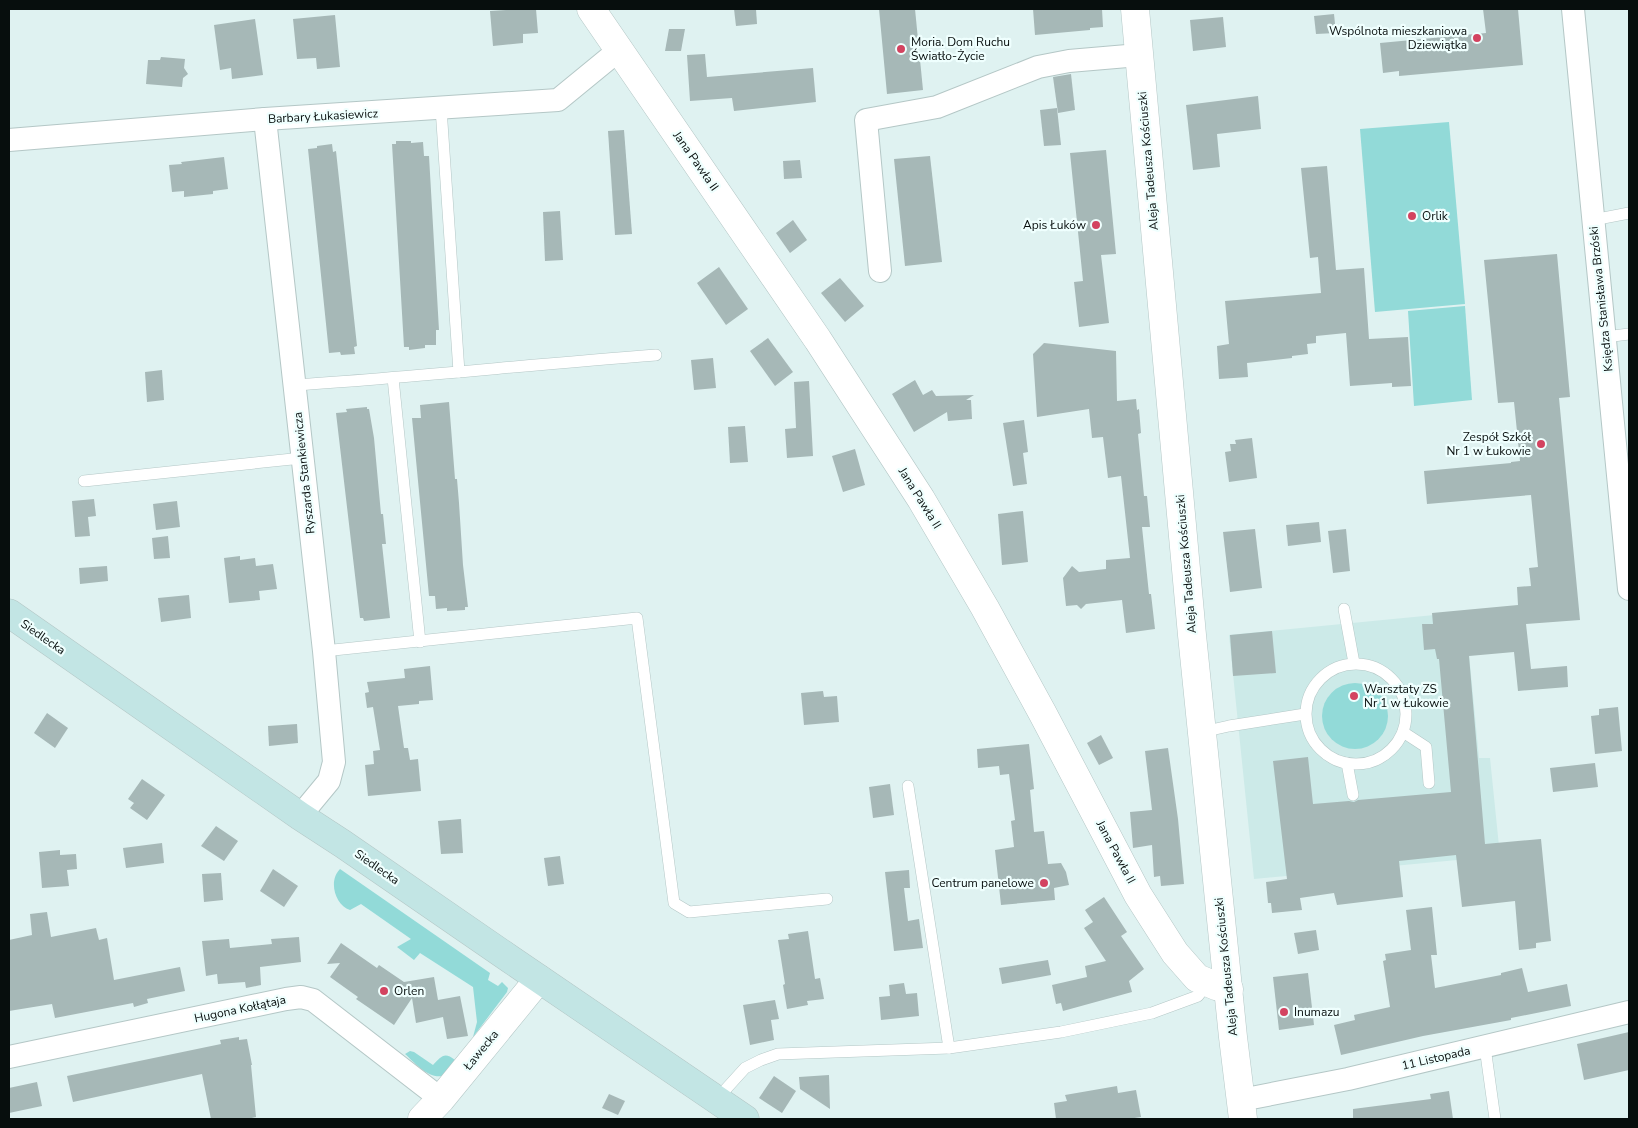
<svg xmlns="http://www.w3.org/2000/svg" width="1638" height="1128" viewBox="0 0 1638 1128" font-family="'Nunito Sans',sans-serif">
  <rect width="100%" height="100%" fill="#dff2f1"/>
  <polygon fill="#cceae8" points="1465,612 1479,758 1490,758 1500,856 1254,879 1229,635"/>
  <g fill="#92dad8">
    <polygon points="1449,122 1465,304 1375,312 1360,129"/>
    <polygon points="1465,306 1472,400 1414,406 1408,311"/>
    <circle cx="1355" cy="716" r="33"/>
    <path d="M340,869l150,104 -2,7 10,6 4,-4 6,6 -1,4 -34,45 4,-15 -4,-35 -53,-34 -6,7 -17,-13 14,-8 -50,-35 -11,6c-15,-5 -22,-29 -10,-41z"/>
    <path d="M410,1051l4,1 19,13c8,-8 11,-14 22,-5l-12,16c-15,3 -28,-13 -38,-22z"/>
  </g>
  <g fill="#a6b8b7">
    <polygon points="522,9 536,9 538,33 523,34 523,43 493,46 490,11"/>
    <polygon points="734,9 756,9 757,24 736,26"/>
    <polygon points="879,9 915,9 923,90 887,94"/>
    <polygon points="1033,9 1102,9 1103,27 1090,28 1090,30 1035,35"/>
    <polygon points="1483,9 1518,9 1523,65 1399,76 1399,71 1383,73 1380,43 1486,33"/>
    <polygon points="1334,14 1336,33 1316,34 1314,16"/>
    <polygon points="335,15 340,67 317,69 316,58 297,59 293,19"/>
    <polygon points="1223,17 1226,47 1193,51 1190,20"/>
    <polygon points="255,19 263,75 232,79 231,68 220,70 214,25"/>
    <polygon points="669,29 685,29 681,51 665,51"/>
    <polygon points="705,54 707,77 813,68 816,102 734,111 732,98 690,101 687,55"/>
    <polygon points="161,57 185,59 184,68 188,74 183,78 182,87 146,84 148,60 160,60"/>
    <polygon points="1071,74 1075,110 1058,113 1053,77"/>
    <polygon points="1258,96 1261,129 1217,134 1220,167 1193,170 1186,105"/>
    <polygon points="1057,108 1061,145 1044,146 1040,110"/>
    <polygon points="624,130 632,234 615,235 608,131"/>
    <polygon points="396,141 411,141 411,143 423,142 424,156 429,156 439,330 436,330 436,345 425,345 425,348 409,350 409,347 404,347 392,144 396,144"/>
    <polygon points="332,144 333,152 336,151 357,346 354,347 355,354 341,355 340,352 329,353 308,149 317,148 317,146"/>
    <polygon points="1106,150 1116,254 1101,255 1109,323 1079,327 1074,282 1083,281 1070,153"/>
    <polygon points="930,156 942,262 905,266 894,159"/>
    <polygon points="224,157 228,189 213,191 213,194 184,197 184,191 172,192 169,165 182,164 181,162"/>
    <polygon points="800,160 802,178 784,179 783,161"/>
    <polygon points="1327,166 1336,270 1364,268 1369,339 1408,337 1411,386 1392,387 1392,383 1350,386 1346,333 1316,336 1316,343 1307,344 1308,354 1292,356 1292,358 1247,363 1248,377 1219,379 1217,346 1229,344 1225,301 1321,293 1318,257 1310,258 1301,168"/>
    <polygon points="560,211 563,260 545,261 543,212"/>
    <polygon points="793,220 807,240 790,253 776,233"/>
    <polygon points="1557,254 1570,397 1559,398 1580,620 1526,624 1531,669 1567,666 1568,687 1518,691 1514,652 1469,656 1485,844 1541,839 1551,941 1536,943 1536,948 1519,950 1515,901 1462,907 1456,855 1399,861 1403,897 1337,905 1334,893 1300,898 1302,910 1272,913 1271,903 1268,903 1266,882 1287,879 1273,761 1308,757 1313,804 1349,801 1354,802 1358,800 1451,792 1439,659 1437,659 1435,649 1424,650 1422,624 1433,624 1432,613 1518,605 1517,587 1531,586 1529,568 1538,567 1531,495 1427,504 1424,471 1511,463 1511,462 1520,461 1514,402 1498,403 1484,260"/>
    <polygon points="719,267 748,309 726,325 697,283"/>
    <polygon points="840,278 864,306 845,322 821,293"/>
    <polygon points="768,338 793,372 775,386 750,351"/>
    <polygon points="1044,343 1116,351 1117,401 1136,399 1137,410 1139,409 1141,433 1138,434 1144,496 1147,496 1150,527 1142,527 1149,594 1151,594 1155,629 1126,633 1122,600 1086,604 1081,609 1077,605 1066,606 1063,578 1072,566 1079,572 1106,569 1106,560 1130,558 1121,476 1108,478 1103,437 1092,438 1089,409 1037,417 1033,354"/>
    <polygon points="713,358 716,388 694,390 691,360"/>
    <polygon points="162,370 164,400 147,402 145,372"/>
    <polygon points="915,380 923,395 932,390 936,396 974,395 966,400 971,400 972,419 948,421 947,412 914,432 892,394"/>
    <polygon points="809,381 813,456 787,458 785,429 796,428 794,382"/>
    <polygon points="449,402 455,479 457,479 459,503 463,565 468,607 465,607 465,610 447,611 447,608 436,609 435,596 429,596 412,418 421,418 420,405"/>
    <polygon points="367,407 367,409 369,409 374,438 381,514 383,514 386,544 382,544 390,618 364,621 363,618 360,618 336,413 347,412 346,409"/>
    <polygon points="1024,420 1028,452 1023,453 1027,484 1013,486 1003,423"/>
    <polygon points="745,426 748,462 730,463 728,427"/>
    <polygon points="1252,438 1257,478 1229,482 1225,452 1231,451 1230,444 1236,444 1235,440"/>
    <polygon points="855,449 865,485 843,492 832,456"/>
    <polygon points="94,499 96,516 88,517 90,536 75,537 72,501"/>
    <polygon points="177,501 180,527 156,530 153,504"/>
    <polygon points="1023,511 1028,562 1002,565 998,514"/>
    <polygon points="1319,522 1321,542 1288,546 1286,525"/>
    <polygon points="1255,529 1262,588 1230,592 1223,532"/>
    <polygon points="1346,529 1350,571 1333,573 1328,531"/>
    <polygon points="168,536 170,558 154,559 152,538"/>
    <polygon points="240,556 240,560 255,558 256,566 273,564 277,589 259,591 260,600 229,603 224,558"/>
    <polygon points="107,566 108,581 80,584 79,568"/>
    <polygon points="189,595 191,618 161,622 158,598"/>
    <polygon points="1272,631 1276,673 1233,676 1230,635"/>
    <polygon points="430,666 433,700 419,701 419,704 398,706 404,748 408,748 410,760 418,759 421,791 368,796 365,765 374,764 373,751 380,750 373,707 367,708 365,693 369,692 367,682 405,678 404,669"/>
    <polygon points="823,691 824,697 837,696 839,722 804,725 801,693"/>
    <polygon points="1618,707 1622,751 1595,754 1591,716 1599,715 1599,709"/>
    <polygon points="47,713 68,728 55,748 34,733"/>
    <polygon points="297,724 298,743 269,746 268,726"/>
    <polygon points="1101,735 1113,758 1099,765 1087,743"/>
    <polygon points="1029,744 1034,789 1030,790 1034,832 1044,831 1048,864 1061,863 1066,872 1069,885 1054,888 1055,900 1001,905 995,850 1014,847 1011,821 1015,820 1009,774 1000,775 999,766 978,768 977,749"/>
    <polygon points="1168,748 1178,819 1184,884 1161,886 1160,876 1154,877 1152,845 1133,848 1130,812 1152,810 1145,751"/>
    <polygon points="1595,763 1598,787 1553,792 1550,768"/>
    <polygon points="142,779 165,795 147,820 130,808 134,803 128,799"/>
    <polygon points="890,784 894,815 873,818 869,787"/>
    <polygon points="461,819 463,853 441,854 438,821"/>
    <polygon points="216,826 238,841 224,861 201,846"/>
    <polygon points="162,843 164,863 126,868 123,848"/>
    <polygon points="60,850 60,855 76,854 77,869 67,870 69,886 42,888 39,852"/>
    <polygon points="560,856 564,884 548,886 544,858"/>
    <polygon points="273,869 298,886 284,907 260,891"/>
    <polygon points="909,870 910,888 904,888 908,921 919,919 923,948 894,951 885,872"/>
    <polygon points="221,873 223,900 204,902 202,874"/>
    <polygon points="1104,897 1127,932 1121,936 1144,969 1129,981 1132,992 1063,1011 1061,1003 1056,1004 1052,985 1087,977 1085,966 1106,961 1084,928 1093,922 1085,910"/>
    <polygon points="1432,907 1437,955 1431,955 1435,988 1501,975 1501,973 1522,968 1528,992 1567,984 1571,1006 1511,1018 1511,1020 1423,1036 1341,1055 1334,1025 1355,1020 1354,1015 1390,1007 1383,961 1386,960 1385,954 1411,950 1406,910"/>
    <polygon points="47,912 51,937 96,928 99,940 107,938 114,980 180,967 185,991 147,999 148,1003 134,1007 133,1003 55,1018 52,1004 9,1011 9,940 32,935 30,914"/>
    <polygon points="1316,930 1319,950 1298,954 1294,933"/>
    <polygon points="808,931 815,979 820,978 824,999 807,1001 808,1005 787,1009 783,985 785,984 778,940 789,939 788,934"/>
    <polygon points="299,937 301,962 260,967 261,985 246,988 245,982 218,984 217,974 206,976 202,941 229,939 230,948 272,944 271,939"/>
    <polygon points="341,943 377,968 379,965 404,982 434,977 438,1000 460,996 468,1036 447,1039 443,1017 416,1023 412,998 394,1025 356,999 358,997 330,977 340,963 327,964"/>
    <polygon points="1048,960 1051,975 1002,984 999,968"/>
    <polygon points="1308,973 1314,1025 1279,1030 1273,977"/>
    <polygon points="904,983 906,994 917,993 919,1016 881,1020 879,997 890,996 889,985"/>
    <polygon points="775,1000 779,1019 771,1020 774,1040 750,1045 743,1005"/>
    <polygon points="1629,1032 1629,1070 1584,1080 1577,1044"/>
    <polygon points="239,1037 239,1040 247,1039 252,1065 251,1065 256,1117 247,1119 211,1119 202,1074 73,1102 67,1076 221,1044 220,1040"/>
    <polygon points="829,1075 830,1109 800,1089 799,1077"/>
    <polygon points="774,1076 796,1091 782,1113 759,1098"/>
    <polygon points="37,1082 42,1106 9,1113 9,1088"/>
    <polygon points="1117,1086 1118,1093 1136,1090 1141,1117 1128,1119 1056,1119 1054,1103 1067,1101 1065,1095"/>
    <polygon points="1449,1091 1453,1119 1353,1119 1353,1109 1431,1099 1430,1094"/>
    <polygon points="609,1094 625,1101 618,1115 602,1108"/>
  </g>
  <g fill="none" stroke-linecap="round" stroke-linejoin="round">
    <g stroke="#b4c7c6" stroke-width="12">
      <g id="service">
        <polyline points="441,108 459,372"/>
        <polyline points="1593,220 1629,213"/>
        <polyline points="1605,337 1629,334"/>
        <polyline points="393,378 420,642"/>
        <path d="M295,385c121,-8 241,-21 361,-30"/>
        <polyline points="84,481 302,458"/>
        <polyline points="1344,609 1354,663"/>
        <polyline points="324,651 637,618 674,903 689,912 827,899"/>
        <circle cx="1356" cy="714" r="50"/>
        <polyline points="1202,732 1229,726 1305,714"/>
        <polyline points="1403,732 1426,747 1429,783"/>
        <polyline points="1347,763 1353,795"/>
        <polyline points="908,786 949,1048"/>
        <polyline points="1485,1047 1495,1119"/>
        <polyline points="716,1100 745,1068 761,1060 778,1054 949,1048 1061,1032 1152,1013 1198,996 1208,983"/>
      </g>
    </g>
    <g stroke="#b4c7c6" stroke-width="24">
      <g id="minor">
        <polyline points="1573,9 1629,589"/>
        <polyline points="265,119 324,651 334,762 329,781 300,816"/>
        <polyline points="9,140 265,119 558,100 619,50"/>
        <polyline points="880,271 866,120 937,107 1038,67 1069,61 1139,55"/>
        <polyline points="9,1057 286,999 301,997 313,1000 441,1099"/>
        <polyline points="1241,1100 1348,1079 1629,1012"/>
      </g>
    </g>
    <g stroke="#b4c7c6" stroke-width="29">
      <g id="tertiary">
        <polyline points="591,9 818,340 921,499 985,608 1043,714 1138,895 1175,953 1197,978 1216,986 1229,989"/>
        <polyline points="1135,9 1192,635 1233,1037 1243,1119"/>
        <polyline points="422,1119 441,1099 539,979"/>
      </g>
    </g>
    <g stroke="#b4c7c6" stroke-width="29">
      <polyline id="secondary" points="9,613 300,816 343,844 510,959 745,1119"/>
    </g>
    <use href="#service" stroke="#fff" stroke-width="11"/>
    <use href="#minor" stroke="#fff" stroke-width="22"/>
    <use href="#tertiary" stroke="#fff" stroke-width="28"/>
    <use href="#secondary" stroke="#c2e5e4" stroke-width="28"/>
  </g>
  <g fill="#d34360" stroke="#effffe" stroke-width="2">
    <circle cx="1477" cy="38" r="5"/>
    <circle cx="901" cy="49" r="5"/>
    <circle cx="1412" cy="216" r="5"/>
    <circle cx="1096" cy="225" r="5"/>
    <circle cx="1541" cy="444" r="5"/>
    <circle cx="1354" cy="696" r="5"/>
    <circle cx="1044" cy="883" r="5"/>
    <circle cx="384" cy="991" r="5"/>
    <circle cx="1284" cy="1012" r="5"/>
  </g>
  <g text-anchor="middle" stroke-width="4.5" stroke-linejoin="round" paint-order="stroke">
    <g font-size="12" fill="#070e0d" stroke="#effffe" text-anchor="start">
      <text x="1467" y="35" text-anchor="end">Wspólnota mieszkaniowa<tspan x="1467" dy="14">Dziewiątka</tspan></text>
      <text x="911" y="46">Moria. Dom Ruchu<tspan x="911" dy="14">Światło-Życie</tspan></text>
      <text x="1422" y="220">Orlik</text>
      <text x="1086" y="229" text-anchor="end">Apis Łuków</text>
      <text x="1531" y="441" text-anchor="end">Zespół Szkół<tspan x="1531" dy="14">Nr 1 w Łukowie</tspan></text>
      <text x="1364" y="693">Warsztaty ZS<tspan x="1364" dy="14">Nr 1 w Łukowie</tspan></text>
      <text x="1034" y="887" text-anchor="end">Centrum panelowe</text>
      <text x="394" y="995">Orlen</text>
      <text x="1294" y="1016">Inumazu</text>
    </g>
    <g font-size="12" fill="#070e0d" stroke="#effffe">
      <text transform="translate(323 116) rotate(-3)" y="4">Barbary Łukasiewicz</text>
      <text transform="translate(696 161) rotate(55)" y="4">Jana Pawła II</text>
      <text transform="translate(1148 161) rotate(-95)" y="4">Aleja Tadeusza Kościuszki</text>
      <text transform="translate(1601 299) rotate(-96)" y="4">Księdza Stanisława Brzóski</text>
      <text transform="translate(304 473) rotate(-96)" y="4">Ryszarda Stankiewicza</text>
      <text transform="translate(920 498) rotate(58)" y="4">Jana Pawła II</text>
      <text transform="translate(1186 564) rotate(-95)" y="4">Aleja Tadeusza Kościuszki</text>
      <text transform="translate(43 637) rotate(35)" y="4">Siedlecka</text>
      <text transform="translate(1116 852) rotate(62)" y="4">Jana Pawła II</text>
      <text transform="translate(377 867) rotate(35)" y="4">Siedlecka</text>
      <text transform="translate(1226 967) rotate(-96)" y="4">Aleja Tadeusza Kościuszki</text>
      <text transform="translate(240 1009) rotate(-12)" y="4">Hugona Kołłątaja</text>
      <text transform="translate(481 1050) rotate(-51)" y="4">Ławecka</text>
      <text transform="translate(1436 1058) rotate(-13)" y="4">11 Listopada</text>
    </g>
  </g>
  <rect width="1638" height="1128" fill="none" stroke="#070e0d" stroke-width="20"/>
</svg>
